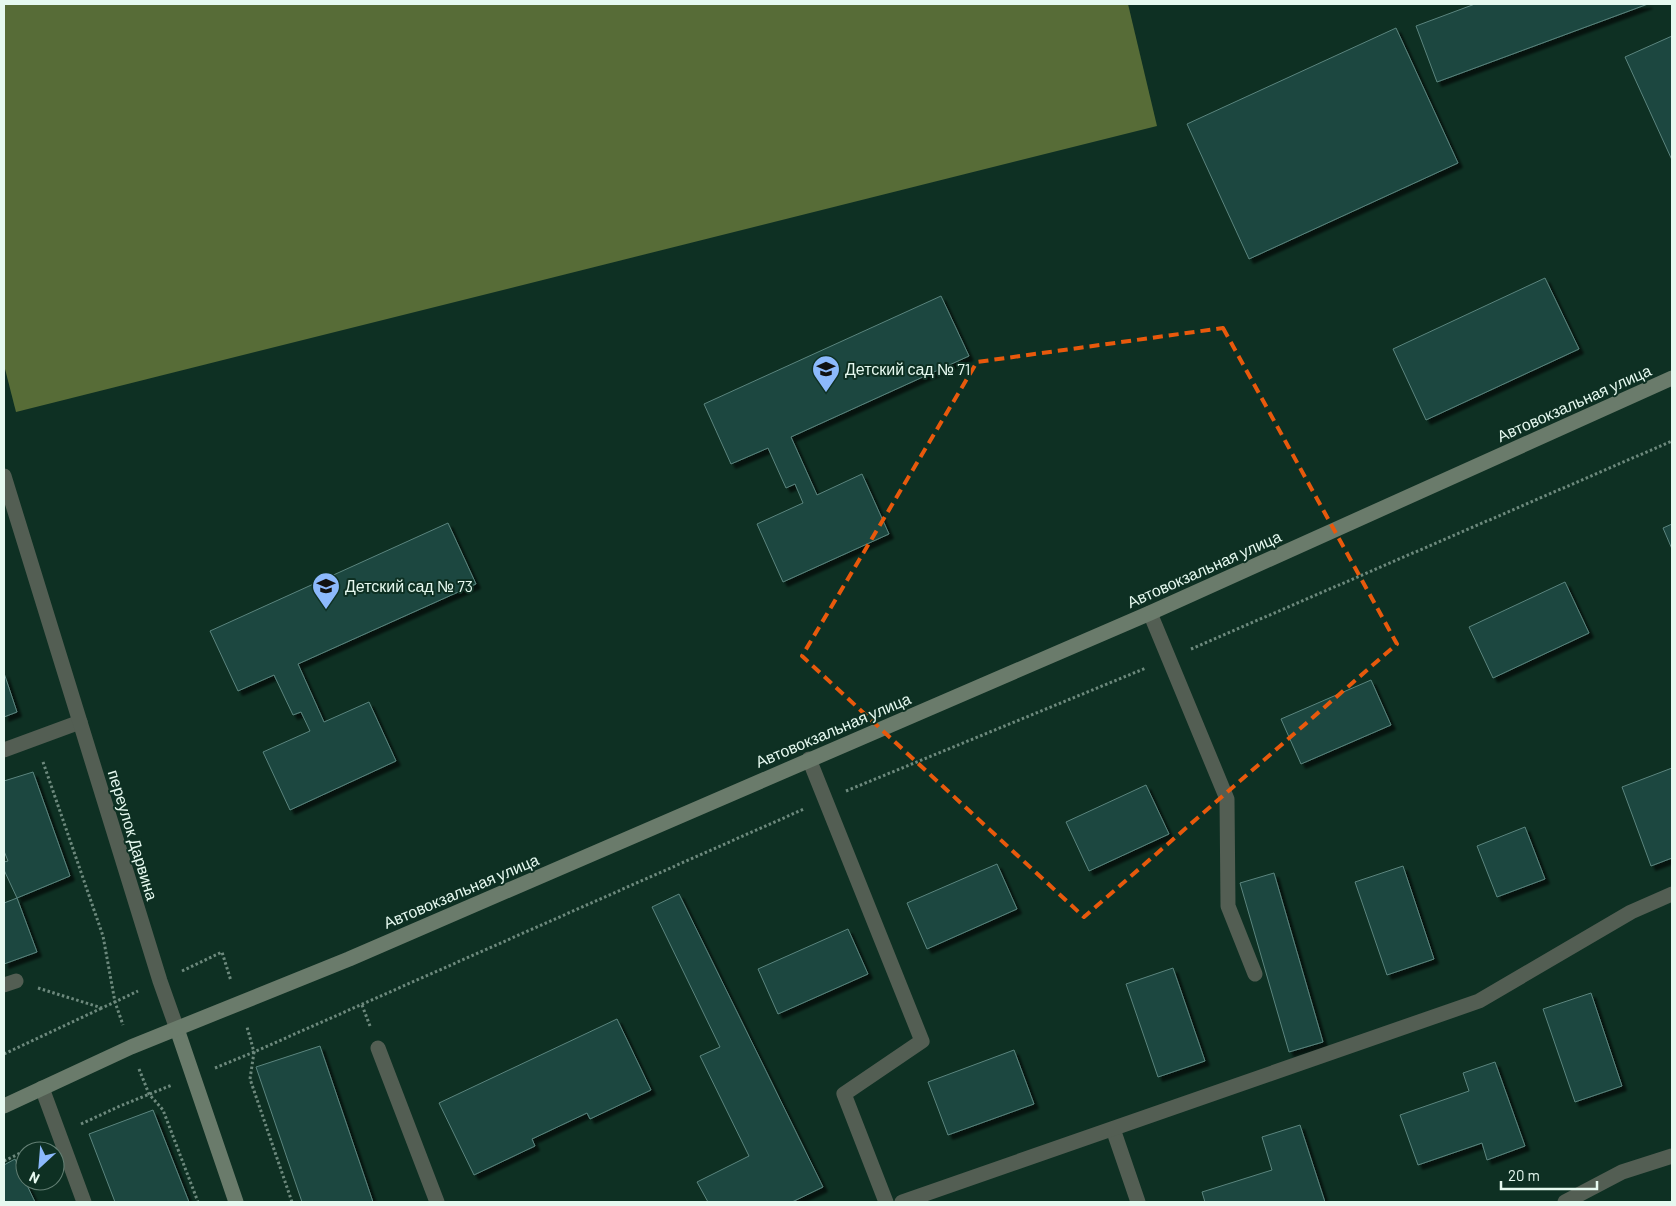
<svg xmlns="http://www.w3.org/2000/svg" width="1676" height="1206" viewBox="0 0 1676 1206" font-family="Barlow,sans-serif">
  <defs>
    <filter id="shadow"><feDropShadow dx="4.5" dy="4.5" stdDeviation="1" flood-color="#0009"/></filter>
  </defs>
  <rect width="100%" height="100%" fill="#0e3023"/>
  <polygon fill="#576c37" points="8,4 1128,4 1157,126 16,412 4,365 4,5"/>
  <g fill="#1c4640" stroke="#5b857e" filter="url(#shadow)">
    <polygon points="1475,4 1648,4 1437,82 1416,26"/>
    <polygon points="1396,28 1458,163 1249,259 1187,124"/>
    <polygon points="1672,36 1672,160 1625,57"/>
    <polygon points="1545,278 1579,349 1426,420 1393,349"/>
    <polygon points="941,296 969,356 791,437 817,495 862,474 889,534 783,582 757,524 803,503 795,484 786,488 768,448 731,464 704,404"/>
    <polygon points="448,523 476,584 298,664 324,722 369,702 396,761 290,810 263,752 310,731 301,712 293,715 274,675 238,691 210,631"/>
    <polygon points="1672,524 1672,549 1663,528"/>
    <polygon points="1565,582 1589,633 1493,678 1469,627"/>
    <polygon points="4,673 17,712 4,717"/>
    <polygon points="1371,680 1391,725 1301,764 1281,719"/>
    <polygon points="1672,768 1672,858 1651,866 1622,787"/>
    <polygon points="33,772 70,876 17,898 4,870 4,862 8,861 4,851 4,781"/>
    <polygon points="1146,785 1169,834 1089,871 1066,822"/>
    <polygon points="1525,827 1545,879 1497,897 1477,846"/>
    <polygon points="997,864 1017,909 927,949 907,903"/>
    <polygon points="1403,866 1434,959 1387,975 1355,882"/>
    <polygon points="1274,873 1323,1042 1289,1052 1240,883"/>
    <polygon points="679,894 823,1187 792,1202 708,1202 697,1182 749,1156 700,1056 720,1047 652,907"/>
    <polygon points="17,898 37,952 4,964 4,903"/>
    <polygon points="848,929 868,974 778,1014 758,969"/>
    <polygon points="1173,968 1205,1061 1158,1077 1126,984"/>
    <polygon points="1591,993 1622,1086 1575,1102 1543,1009"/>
    <polygon points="617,1019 651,1090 590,1119 587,1113 532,1139 535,1146 474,1175 439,1103"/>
    <polygon points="320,1046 373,1202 302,1202 256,1067"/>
    <polygon points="1014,1050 1034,1104 948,1135 928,1082"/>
    <polygon points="1495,1062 1525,1146 1487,1160 1482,1143 1418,1165 1400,1115 1469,1091 1463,1073"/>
    <polygon points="153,1110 189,1202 115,1202 89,1134"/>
    <polygon points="1300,1125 1325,1202 1205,1202 1202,1192 1272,1170 1262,1137"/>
    <polygon points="15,1159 25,1181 35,1202 4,1202 4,1165"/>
  </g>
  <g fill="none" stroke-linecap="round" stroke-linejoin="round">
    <g stroke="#6d897d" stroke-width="3" stroke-dasharray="2.5 2.5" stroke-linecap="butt">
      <polyline points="1191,649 1672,441"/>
      <polyline points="43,762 103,936 115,1002 123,1025"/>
      <polyline points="846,791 1146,668"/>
      <polyline points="182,971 222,952 231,981"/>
      <polyline points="38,988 102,1008 138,991"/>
      <polyline points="362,1005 370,1026"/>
      <polyline points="4,1054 102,1008"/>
      <polyline points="215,1068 254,1052 247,1027"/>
      <polyline points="139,1069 149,1094 163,1110 198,1202"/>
      <polyline points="81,1124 120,1106 172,1085"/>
      <polyline points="4,1161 37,1145"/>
      <polyline points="292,1202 250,1079 254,1052 804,809"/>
    </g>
    <g stroke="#535e53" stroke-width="15">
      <polyline points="1150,613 1227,799 1228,906 1255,974"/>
      <polyline points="4,750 80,722"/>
      <polyline points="809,759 922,1041 844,1094 886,1202"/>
      <polyline points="4,985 16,981"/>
      <polyline points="378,1048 437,1202"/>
      <polyline points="42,1088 84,1202"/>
      <polyline points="1113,1129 1138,1202"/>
      <polyline points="902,1202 1479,1001 1631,912 1672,894"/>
    </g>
    <g stroke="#535e53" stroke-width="15">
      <polyline points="4,476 160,981 177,1029"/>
      <polyline points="1565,1202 1622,1172 1672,1156"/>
    </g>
    <g stroke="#6a7b6b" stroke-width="15">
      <polyline points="177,1029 236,1202"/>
      <polyline points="4,1106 131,1047 349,959 1150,613 1672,378"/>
    </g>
  </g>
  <path fill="none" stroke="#e8590c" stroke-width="4" stroke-dasharray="10 6" stroke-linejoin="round" d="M1223,328l174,316 -313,273 -282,-261 175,-294z"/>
  <defs>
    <g id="school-pin" transform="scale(1.4375)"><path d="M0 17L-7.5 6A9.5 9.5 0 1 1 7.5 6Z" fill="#8cb9fc" stroke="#0e3023"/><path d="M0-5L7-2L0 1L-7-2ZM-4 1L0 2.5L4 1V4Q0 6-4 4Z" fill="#111"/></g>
  </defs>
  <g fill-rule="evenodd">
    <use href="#school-pin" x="826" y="369"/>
    <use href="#school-pin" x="326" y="586"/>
  </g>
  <g text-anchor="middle" stroke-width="4" stroke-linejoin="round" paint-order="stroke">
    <g font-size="16" fill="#e6f9f0" stroke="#0e3023" text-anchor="start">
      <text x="845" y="375">Детский сад № 71</text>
      <text x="345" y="592">Детский сад № 73</text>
    </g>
    <g font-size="16" fill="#e6f9f0" stroke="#0e3023">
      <text transform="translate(1574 403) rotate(-24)" y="6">Автовокзальная улица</text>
      <text transform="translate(1204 569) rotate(-24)" y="6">Автовокзальная улица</text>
      <text transform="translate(833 730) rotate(-23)" y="6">Автовокзальная улица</text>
      <text transform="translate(133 835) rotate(73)" y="6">переулок Дарвина</text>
      <text transform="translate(461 891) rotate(-23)" y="6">Автовокзальная улица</text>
    </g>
  </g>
  <rect width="1676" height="1206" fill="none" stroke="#e6f9f0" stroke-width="10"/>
  <g transform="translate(40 1166) rotate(206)"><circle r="24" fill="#0e3023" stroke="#648075"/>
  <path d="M0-4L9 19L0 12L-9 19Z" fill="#8cb9fc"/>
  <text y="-8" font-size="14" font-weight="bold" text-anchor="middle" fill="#e6f9f0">N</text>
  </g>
  <path d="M1501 1181v8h96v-8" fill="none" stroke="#e6f9f0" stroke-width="2.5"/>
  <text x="1508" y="1181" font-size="15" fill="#e6f9f0" stroke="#0e3023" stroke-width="4" paint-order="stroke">20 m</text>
</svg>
